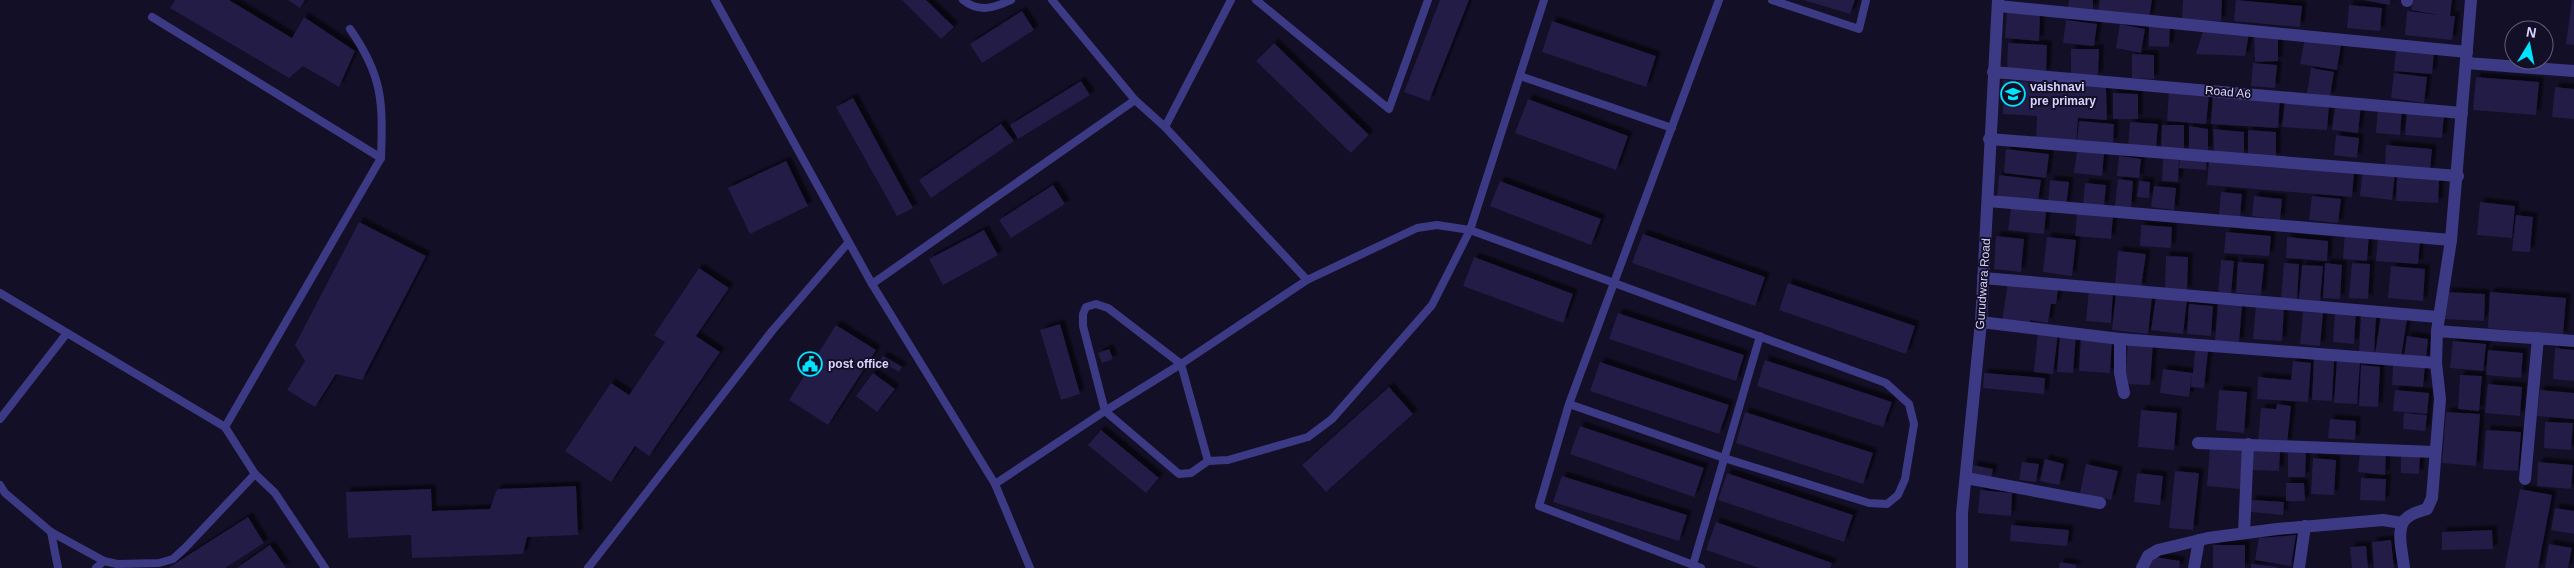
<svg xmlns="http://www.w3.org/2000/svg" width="2574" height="568" viewBox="0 0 2574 568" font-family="Helvetica,sans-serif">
  <defs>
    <filter id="shadow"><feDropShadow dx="4.5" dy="-4.5" stdDeviation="1" flood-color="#0009"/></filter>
  </defs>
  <rect width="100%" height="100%" fill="#130f26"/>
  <g fill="#241b47" filter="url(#shadow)">
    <polygon points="175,0 229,0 292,38 304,17 355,51 339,87 303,66 289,78 170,8"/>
    <polygon points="288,0 305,0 300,8"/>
    <polygon points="902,0 926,0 954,27 941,39"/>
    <polygon points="1440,0 1469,0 1429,101 1404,92"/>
    <polygon points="1804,0 1855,0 1850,14"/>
    <polygon points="2069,0 2093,0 2093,9 2068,7"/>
    <polygon points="2100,0 2152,0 2149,18 2098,12"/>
    <polygon points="2183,0 2222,0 2221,21 2182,20"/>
    <polygon points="2236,0 2302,6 2300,27 2234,21"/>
    <polygon points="2364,0 2390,0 2390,5"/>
    <polygon points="2413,0 2452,0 2450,16 2455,16 2452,40 2405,35 2407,11 2439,15 2411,10"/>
    <polygon points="2572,0 2574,0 2574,45 2566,44"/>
    <polygon points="2349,5 2382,8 2380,31 2347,28"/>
    <polygon points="1022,11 1034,30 982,63 970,44"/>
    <polygon points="2007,12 2040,14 2039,41 2005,38"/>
    <polygon points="2066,20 2097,24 2094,46 2063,43"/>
    <polygon points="1552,21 1656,56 1646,87 1542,52"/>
    <polygon points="2120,24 2145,29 2141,53 2116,48"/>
    <polygon points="2149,26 2170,27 2169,47 2149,46"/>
    <polygon points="2204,28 2249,34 2245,56 2196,54"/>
    <polygon points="2254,35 2278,35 2278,61 2255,62"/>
    <polygon points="2305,38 2341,44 2337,70 2300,64"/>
    <polygon points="1274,43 1369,135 1351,153 1256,61"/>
    <polygon points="2008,43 2047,45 2046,74 2007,71"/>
    <polygon points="2071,49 2099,49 2098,76 2071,76"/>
    <polygon points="2396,49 2434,52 2432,74 2394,71"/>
    <polygon points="2132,54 2154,55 2154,79 2132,78"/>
    <polygon points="2253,63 2277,65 2275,88 2251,86"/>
    <polygon points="2311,68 2334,72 2330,96 2307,93"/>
    <polygon points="2394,73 2427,77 2424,103 2391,98"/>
    <polygon points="2476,77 2539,82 2536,115 2473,110"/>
    <polygon points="2003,80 2106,87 2107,120 2078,118 2076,144 2036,141 2037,116 2003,114"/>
    <polygon points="1081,81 1090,95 1018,139 1010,125"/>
    <polygon points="2555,87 2574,89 2574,119 2552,117"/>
    <polygon points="2169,91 2209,94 2206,124 2167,121"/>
    <polygon points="2113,93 2138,94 2138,119 2113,119"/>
    <polygon points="2213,93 2280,97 2278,128 2211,124"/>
    <polygon points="853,98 913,208 897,216 836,107"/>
    <polygon points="1528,99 1628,136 1616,170 1515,133"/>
    <polygon points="2285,101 2329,105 2327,130 2282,127"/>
    <polygon points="2336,102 2361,105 2358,133 2332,130"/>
    <polygon points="2378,107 2402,109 2400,135 2376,133"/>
    <polygon points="2407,112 2444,115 2442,138 2405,135"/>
    <polygon points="2079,121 2114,124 2113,143 2077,140"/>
    <polygon points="2130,122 2158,124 2156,149 2128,147"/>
    <polygon points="1001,124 1014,141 931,198 919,180"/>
    <polygon points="2162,125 2184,125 2184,151 2161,151"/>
    <polygon points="2189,126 2208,129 2208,151 2189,150"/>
    <polygon points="2213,129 2244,132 2244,155 2214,152"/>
    <polygon points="2248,130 2276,132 2276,158 2248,155"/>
    <polygon points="2336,135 2359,138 2357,158 2334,155"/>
    <polygon points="2386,145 2432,149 2430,171 2385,168"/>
    <polygon points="2006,149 2049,154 2046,178 2004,173"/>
    <polygon points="2077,151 2104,154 2102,176 2074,173"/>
    <polygon points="2180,155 2207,156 2206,170 2179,168"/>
    <polygon points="2119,156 2141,159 2139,178 2117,176"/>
    <polygon points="2163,159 2179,160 2178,182 2162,181"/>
    <polygon points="786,161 808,206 750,234 728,188"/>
    <polygon points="2209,161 2354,173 2352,197 2207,185"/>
    <polygon points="2363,169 2395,173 2392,200 2360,196"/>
    <polygon points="1999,175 2041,180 2038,202 1997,198"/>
    <polygon points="2397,177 2439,179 2438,203 2396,201"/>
    <polygon points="2118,179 2133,181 2131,207 2115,206"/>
    <polygon points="2050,180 2069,182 2066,206 2048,204"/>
    <polygon points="1500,181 1601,219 1591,245 1490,206"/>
    <polygon points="2139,181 2150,182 2149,198 2137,197"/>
    <polygon points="2085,183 2106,185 2104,206 2083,204"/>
    <polygon points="1053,185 1065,204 1011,238 999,220"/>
    <polygon points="2154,186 2176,188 2174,210 2151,207"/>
    <polygon points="2221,192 2242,194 2240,217 2219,215"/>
    <polygon points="2254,196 2282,199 2280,220 2252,216"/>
    <polygon points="2312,196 2341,199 2338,223 2309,220"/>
    <polygon points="2480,202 2515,206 2512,238 2477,235"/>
    <polygon points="2011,208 2046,212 2044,234 2008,230"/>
    <polygon points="2077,213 2113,216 2111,239 2075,236"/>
    <polygon points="2516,215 2533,217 2530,252 2512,251"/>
    <polygon points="359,222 426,256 362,380 336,374 315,407 287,390 305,361 295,345"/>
    <polygon points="2141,225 2172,227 2171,248 2140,246"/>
    <polygon points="984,230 998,255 943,285 929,259"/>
    <polygon points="2226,232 2271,236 2269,256 2224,253"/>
    <polygon points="2345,232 2369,234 2367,261 2343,259"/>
    <polygon points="1643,234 1765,277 1755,306 1632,263"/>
    <polygon points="1996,236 2024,239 2021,272 1994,269"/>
    <polygon points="2047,237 2076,240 2072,276 2043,272"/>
    <polygon points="2287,237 2328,241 2327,261 2286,258"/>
    <polygon points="2378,237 2420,240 2418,264 2376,261"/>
    <polygon points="2118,251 2146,254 2141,287 2115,284"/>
    <polygon points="2166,256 2188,257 2187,291 2165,290"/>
    <polygon points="1474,257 1573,294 1563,323 1463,286"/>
    <polygon points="2221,260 2234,261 2231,294 2218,293"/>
    <polygon points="2238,262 2264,264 2261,295 2236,293"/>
    <polygon points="2284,263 2299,264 2297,300 2281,299"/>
    <polygon points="2325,263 2342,265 2340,299 2323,298"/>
    <polygon points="2352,263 2370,264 2368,299 2349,298"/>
    <polygon points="2302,265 2323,266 2320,301 2299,299"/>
    <polygon points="2391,266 2425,269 2423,301 2388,298"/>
    <polygon points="699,268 729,288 696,336 720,352 649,456 635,446 611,482 565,451 611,383 629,395 665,342 654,335"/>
    <polygon points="2008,282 2058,289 2056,304 2051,304 2048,323 2030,320 2030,326 2002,322"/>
    <polygon points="1788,283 1915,326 1906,354 1779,310"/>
    <polygon points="2089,289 2113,291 2111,323 2086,321"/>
    <polygon points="2447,292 2485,294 2484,321 2445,319"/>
    <polygon points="2490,292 2566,298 2563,335 2488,328"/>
    <polygon points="2116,293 2152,297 2148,334 2112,330"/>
    <polygon points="2156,297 2187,300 2183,334 2151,330"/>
    <polygon points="2189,304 2213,306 2211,336 2187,334"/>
    <polygon points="2218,304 2242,306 2239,342 2215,341"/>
    <polygon points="2256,306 2284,308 2282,341 2253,339"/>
    <polygon points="2335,311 2356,312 2354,344 2333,342"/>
    <polygon points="2303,312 2323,313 2320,346 2300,344"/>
    <polygon points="1618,313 1744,355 1736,381 1609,339"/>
    <polygon points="2361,314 2376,315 2374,354 2359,353"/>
    <polygon points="2381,316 2407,319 2401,358 2375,354"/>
    <polygon points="1060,324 1080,394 1061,400 1040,330"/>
    <polygon points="836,325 876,350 828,425 789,400"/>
    <polygon points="2038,331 2058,333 2053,374 2034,372"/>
    <polygon points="2060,334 2076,335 2073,373 2057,372"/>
    <polygon points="2407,336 2428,339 2426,360 2404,357"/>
    <polygon points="2081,338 2112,340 2110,373 2079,371"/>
    <polygon points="2128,341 2153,343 2150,385 2125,384"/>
    <polygon points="2453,341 2486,344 2483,371 2450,368"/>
    <polygon points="2555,348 2574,350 2574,381 2553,379"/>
    <polygon points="1109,349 1113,359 1102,363 1098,353"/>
    <polygon points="2195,350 2208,351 2204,388 2191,387 2192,375 2189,397 2160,393 2163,369 2193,373"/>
    <polygon points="2488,350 2523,353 2521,378 2486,375"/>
    <polygon points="883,356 902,367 899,372 880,361"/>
    <polygon points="2314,358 2334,359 2332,401 2312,400"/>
    <polygon points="1765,360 1892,402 1883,427 1757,386"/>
    <polygon points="2337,360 2360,361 2357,404 2334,403"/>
    <polygon points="2293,361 2311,363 2308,402 2257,399 2258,377 2291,380"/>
    <polygon points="1600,362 1729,405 1719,434 1590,391"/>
    <polygon points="2393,364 2425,365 2423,387 2392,385"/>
    <polygon points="2361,365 2380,367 2378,407 2359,406"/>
    <polygon points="873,373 895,389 877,412 856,396"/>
    <polygon points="1984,373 2045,378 2044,394 1983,388"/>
    <polygon points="2460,375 2482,376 2479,411 2458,409"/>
    <polygon points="2488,384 2522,387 2520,416 2485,413"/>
    <polygon points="1389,387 1413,414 1326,492 1302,465"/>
    <polygon points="2219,390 2247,392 2244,433 2216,430"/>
    <polygon points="2395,390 2429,393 2427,414 2393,411"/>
    <polygon points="2540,390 2574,393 2574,419 2537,416"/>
    <polygon points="2277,404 2291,406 2287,444 2258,441 2261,408 2276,409"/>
    <polygon points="2141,410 2177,413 2174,450 2138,447"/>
    <polygon points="1745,412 1873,453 1863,484 1736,443"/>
    <polygon points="2446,412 2480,414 2476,466 2442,463"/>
    <polygon points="2404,413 2427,415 2425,431 2403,429"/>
    <polygon points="2330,419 2356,421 2355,440 2328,438"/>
    <polygon points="2545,422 2573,423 2571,450 2544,448"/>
    <polygon points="1580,426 1704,468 1694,497 1570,454"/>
    <polygon points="1101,430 1159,478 1146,493 1088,445"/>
    <polygon points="2486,430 2521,432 2518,471 2483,469"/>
    <polygon points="2210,447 2244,450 2240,489 2207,486"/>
    <polygon points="2253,449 2280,451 2279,471 2252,470"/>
    <polygon points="2288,451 2306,451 2305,477 2288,477"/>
    <polygon points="2360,452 2386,454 2385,475 2358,472"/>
    <polygon points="2401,455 2420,455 2419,474 2401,473"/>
    <polygon points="2313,458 2336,460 2334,495 2311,494"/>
    <polygon points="2045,459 2064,464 2059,485 2040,481"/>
    <polygon points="2022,462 2039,464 2036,482 2019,480"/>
    <polygon points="2538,462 2573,465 2571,489 2537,486"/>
    <polygon points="2086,464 2118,471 2111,500 2080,493"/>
    <polygon points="1973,465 1993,469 1991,478 1972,474"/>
    <polygon points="2175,471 2199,473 2193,530 2169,528"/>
    <polygon points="1727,473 1853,515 1844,542 1718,500"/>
    <polygon points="2137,473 2163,476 2160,505 2134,502"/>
    <polygon points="1562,476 1687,515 1679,541 1553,502"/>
    <polygon points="2361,478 2386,479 2385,501 2360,500"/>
    <polygon points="2286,483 2304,483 2305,501 2286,501"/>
    <polygon points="576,486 578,535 527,537 523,554 412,558 411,535 348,538 346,492 431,489 432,511 490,509 497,489"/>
    <polygon points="2520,489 2552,495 2538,568 2505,568"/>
    <polygon points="1980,490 2012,493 2011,516 1978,513"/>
    <polygon points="2251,500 2284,502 2283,515 2251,512"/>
    <polygon points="2555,508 2574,511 2574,534 2551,530"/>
    <polygon points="248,517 264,543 225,568 168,568"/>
    <polygon points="1716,522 1832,563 1830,568 1759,568 1706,550"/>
    <polygon points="2011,525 2069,530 2067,546 2010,541"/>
    <polygon points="2492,530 2493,549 2442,550 2442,532"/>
    <polygon points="2296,535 2291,566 2255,560 2259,538"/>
    <polygon points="2391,540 2394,568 2374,568 2372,542"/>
    <polygon points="2549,544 2572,548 2568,568 2545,568"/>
    <polygon points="270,545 286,568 237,568"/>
    <rect x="2213" y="545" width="32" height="23"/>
    <polygon points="2366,546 2368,568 2352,568 2350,547"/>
    <polygon points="2148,556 2180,561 2179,568 2147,568"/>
    <polygon points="2060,562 2076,565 2076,568 2059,568"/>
    <polygon points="2251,564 2277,567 2277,568 2251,568"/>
  </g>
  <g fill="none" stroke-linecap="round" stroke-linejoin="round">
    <g stroke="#3d3a85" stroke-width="8">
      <polyline points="715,0 872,284 995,484 1030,568"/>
      <path d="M963,0c16,13 31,8 48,0"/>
      <polyline points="1256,0 1389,109 1428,0"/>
      <polyline points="1772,0 1859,29 1866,0"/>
      <polyline points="152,17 381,158 225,427 255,474 275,493 325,568"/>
      <path d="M350,29c33,47 33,73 31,129"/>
      <polyline points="1520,76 1672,128"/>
      <polyline points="1135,100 1165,127 1307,280 1417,228 1437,225 1470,230 1886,383 1909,404 1914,424 1905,479 1898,495 1887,504 1869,503 1724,458 1569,404"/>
      <polyline points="1165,127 1231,0"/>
      <polyline points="872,284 1135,100 1052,0"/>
      <polyline points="0,293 225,427"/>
      <polyline points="0,419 67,333"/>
      <polyline points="1208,461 1181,364 1105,411 1083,326 1083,314 1086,307 1096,304 1108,308 1181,364 1307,280"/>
      <polyline points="995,484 1105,411 1179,474 1191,473 1208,461 1228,460 1308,437 1332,419 1432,305 1470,230 1544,0"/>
      <polyline points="0,485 5,493 51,532 104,561 117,564 159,563 173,559 185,548 255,474"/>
      <polyline points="51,532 58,568"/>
      <polyline points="1693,565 1760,336"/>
      <polyline points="96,568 104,561"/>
      <polyline points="588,568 772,331 848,243"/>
      <polyline points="1701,568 1539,506 1569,404 1719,0"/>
    </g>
    <g stroke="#3d3a85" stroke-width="12">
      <polyline points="2407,1 2407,0"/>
      <polyline points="1998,6 2467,52"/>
      <polyline points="2466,63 2574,71"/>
      <polyline points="1993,72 2462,113"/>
      <polyline points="1989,139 2458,176"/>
      <polyline points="1988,201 2451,240"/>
      <polyline points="1983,278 2438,317"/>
      <polyline points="1981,322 2120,339 2436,363"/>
      <polyline points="2437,331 2574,341"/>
      <polyline points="2120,339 2120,373 2124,393"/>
      <polyline points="2198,443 2435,452"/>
      <polyline points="1966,478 2100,503"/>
      <polyline points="2525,479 2538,338"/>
      <polyline points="2244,533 2248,444"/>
      <polyline points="1962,568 1962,513 1981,322 1998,0"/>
      <polyline points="2142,568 2148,556 2158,550 2208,538 2277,529 2383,520 2402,523"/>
      <polyline points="2194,568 2199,540"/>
      <polyline points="2299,568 2305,526"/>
      <path d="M2404,568c-1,-14 -10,-42 4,-51 5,-4 13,-6 19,-8l5,-11 8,-99 -4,-36 1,-32 14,-91 20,-240"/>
    </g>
  </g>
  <defs>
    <g id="school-ring" transform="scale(1.25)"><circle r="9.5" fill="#130f26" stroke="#00e5ff" stroke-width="1.5"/><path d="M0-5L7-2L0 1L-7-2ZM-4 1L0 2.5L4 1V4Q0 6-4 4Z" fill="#00e5ff"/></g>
    <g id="civic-ring" transform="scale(1.25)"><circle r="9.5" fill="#130f26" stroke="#00e5ff" stroke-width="1.5"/><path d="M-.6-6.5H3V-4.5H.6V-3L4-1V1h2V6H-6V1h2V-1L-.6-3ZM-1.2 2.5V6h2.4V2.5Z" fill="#00e5ff"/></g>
  </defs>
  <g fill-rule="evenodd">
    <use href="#school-ring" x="2013" y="94"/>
    <use href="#civic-ring" x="810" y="364"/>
  </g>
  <g text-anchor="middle" stroke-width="4" stroke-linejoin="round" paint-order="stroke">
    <g font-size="12" font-weight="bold" fill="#d9d4ff" stroke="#130f26" text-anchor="start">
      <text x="2030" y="91">vaishnavi<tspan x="2030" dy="14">pre primary</tspan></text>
      <text x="828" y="368">post office</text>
    </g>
    <g font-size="12" fill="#d9d4ff" stroke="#130f26">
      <text transform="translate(2228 92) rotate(5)" y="4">Road A6</text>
      <text transform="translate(1983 284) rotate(-86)" y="4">Gurudwara Road</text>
    </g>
  </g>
  <g transform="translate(2529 45) rotate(10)"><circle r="24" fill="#130f26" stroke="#625e7d"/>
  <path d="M0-4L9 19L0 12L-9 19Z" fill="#00e5ff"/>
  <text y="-8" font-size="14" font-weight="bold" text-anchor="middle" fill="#d9d4ff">N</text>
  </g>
</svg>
